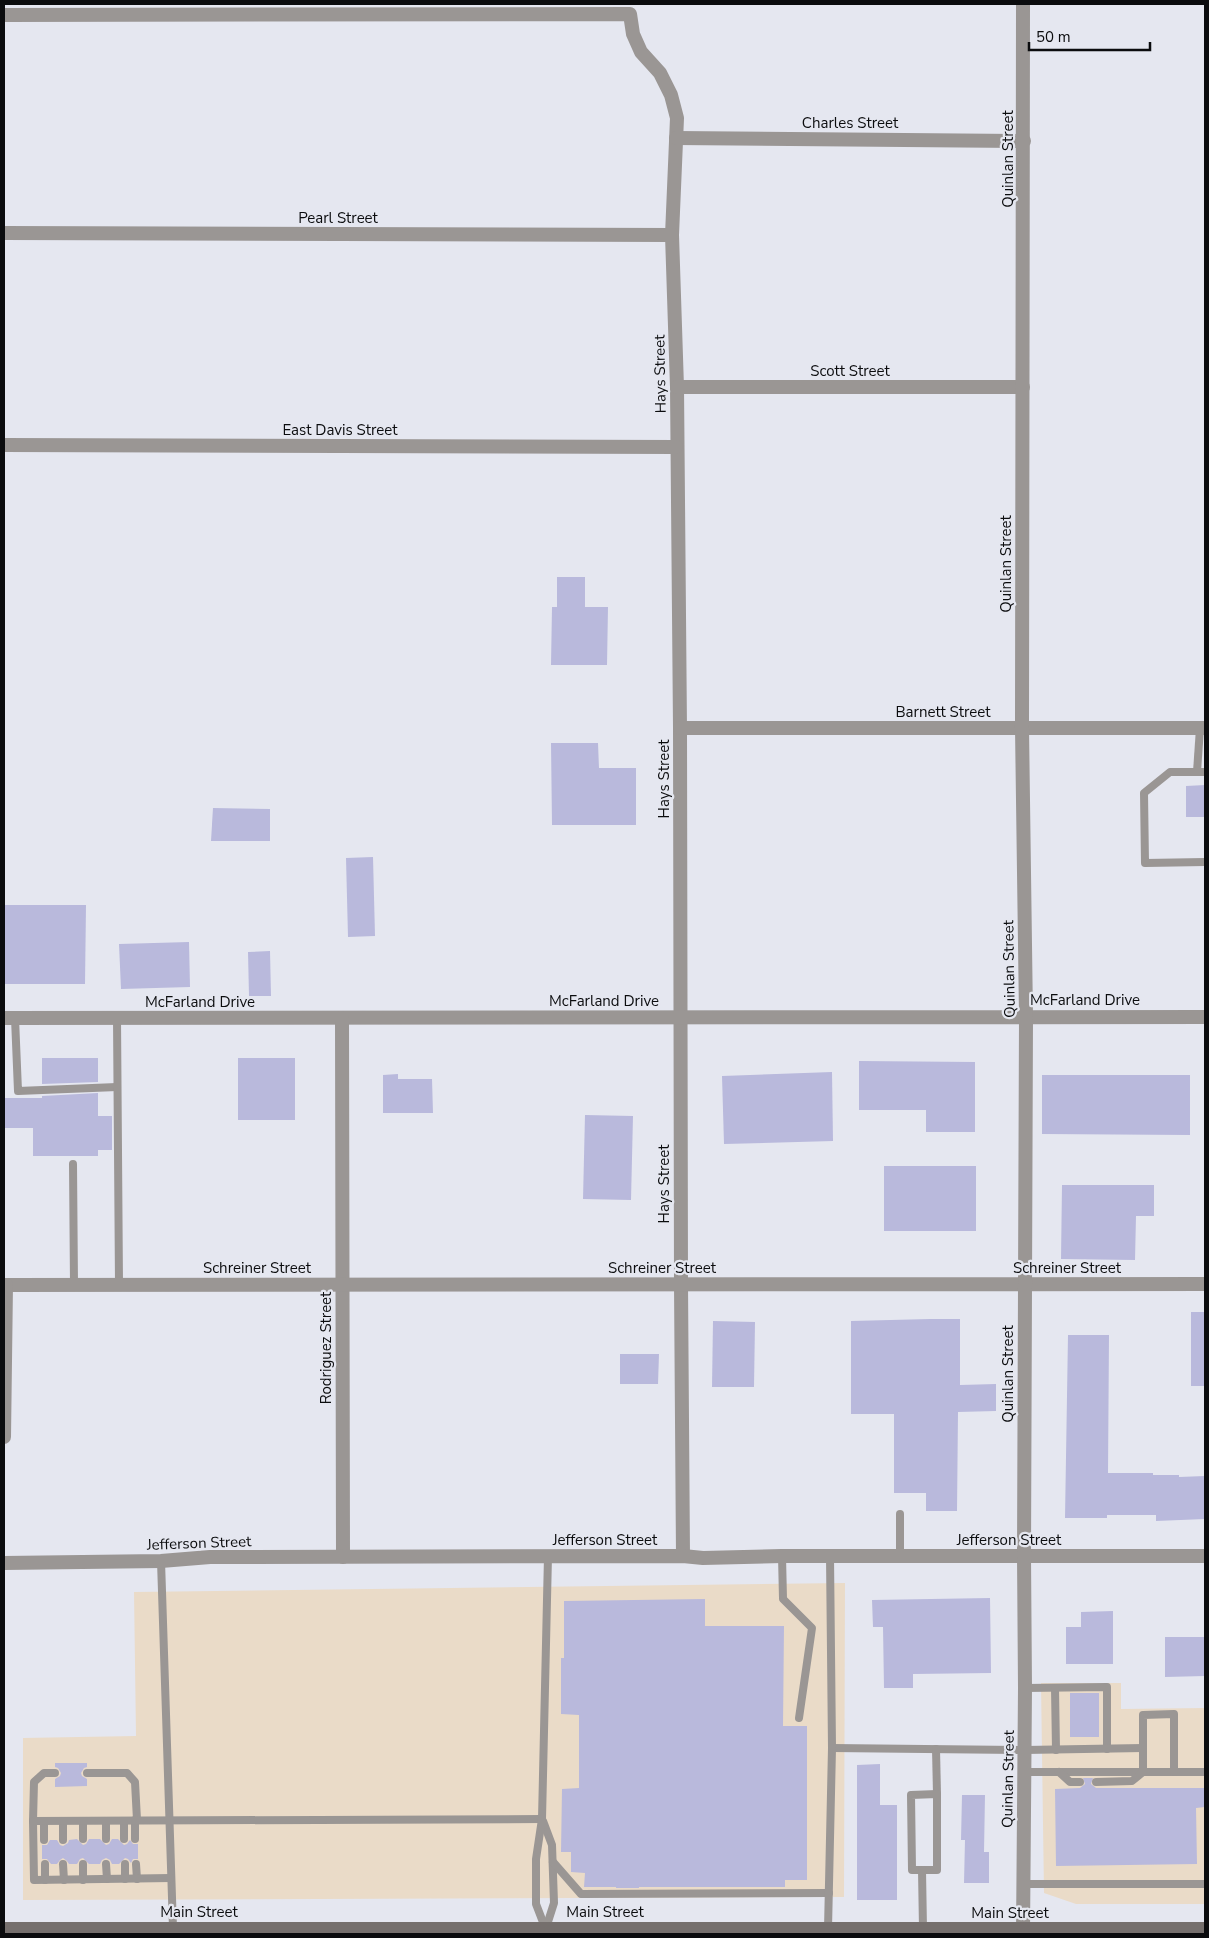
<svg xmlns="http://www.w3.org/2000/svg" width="1209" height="1938" viewBox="0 0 1209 1938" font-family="'Nunito Sans',sans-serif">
  <rect width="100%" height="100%" fill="#e5e7f0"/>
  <g fill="#eadbc8">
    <polygon points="845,1583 844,1897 23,1900 23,1738 136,1736 134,1592"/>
    <polygon points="1041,1683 1121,1683 1121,1709 1205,1708 1205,1904 1076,1904 1044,1893"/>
  </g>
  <g fill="#b9b9dc">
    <polygon points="557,577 585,577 585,607 608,607 607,665 551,665 552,607 557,607"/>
    <polygon points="551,743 598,743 599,768 636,768 636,825 552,825"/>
    <polygon points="1205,785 1205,817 1186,817 1186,786"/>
    <polygon points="213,808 270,809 270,841 211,841"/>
    <polygon points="373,857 375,936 348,937 346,858"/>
    <polygon points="4,905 86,905 85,984 4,984"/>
    <polygon points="189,942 190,987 121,989 119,944"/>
    <polygon points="270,951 271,996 249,996 248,952"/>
    <polygon points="42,1058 98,1058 98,1082 42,1084"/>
    <rect x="238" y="1058" width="57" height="62"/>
    <polygon points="859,1061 975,1062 975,1132 926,1132 926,1110 859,1110"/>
    <polygon points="832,1072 833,1141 724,1144 722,1076"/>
    <polygon points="398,1074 398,1079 432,1079 433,1113 383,1113 383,1075"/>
    <polygon points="1042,1075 1190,1075 1190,1135 1042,1134"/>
    <polygon points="98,1093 98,1116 112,1116 112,1150 98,1150 98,1156 33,1156 33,1128 4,1128 4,1098 42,1098 42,1096"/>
    <polygon points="585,1115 633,1116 631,1200 583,1199"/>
    <rect x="884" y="1166" width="92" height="65"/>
    <polygon points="1062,1185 1154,1185 1154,1216 1136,1216 1135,1260 1061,1259"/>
    <rect x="1191" y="1312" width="14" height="74"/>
    <polygon points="930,1319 960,1319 960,1385 996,1384 996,1411 958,1412 957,1511 926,1511 926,1493 894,1493 894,1414 851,1414 851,1321"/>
    <polygon points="713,1321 755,1322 754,1387 712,1387"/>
    <polygon points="1068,1335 1109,1335 1108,1473 1153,1473 1153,1475 1179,1475 1179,1477 1205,1476 1205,1519 1156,1521 1156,1515 1107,1515 1107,1518 1065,1518"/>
    <polygon points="620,1354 659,1354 658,1384 620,1384"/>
    <polygon points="990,1598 991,1673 913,1674 913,1688 884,1688 883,1627 873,1627 872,1600"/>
    <polygon points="705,1599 705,1626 784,1626 783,1726 807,1726 807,1880 785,1880 785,1887 639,1887 639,1888 616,1888 616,1887 584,1887 585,1873 571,1872 571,1852 561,1852 562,1789 579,1788 579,1715 561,1714 561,1658 564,1658 564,1601"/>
    <polygon points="1113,1611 1113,1664 1066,1664 1066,1627 1081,1627 1081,1612"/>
    <polygon points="1165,1637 1205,1637 1205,1676 1165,1677"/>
    <rect x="1070" y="1693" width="29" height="44"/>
    <polygon points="55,1763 87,1763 87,1767 84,1768 81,1773 82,1776 87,1779 87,1786 55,1787 55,1779 60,1776 61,1773 58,1768 55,1767"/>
    <polygon points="880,1764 880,1805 897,1805 897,1900 857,1900 857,1765"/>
    <polygon points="1083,1778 1093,1778 1091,1784 1096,1788 1205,1788 1205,1807 1196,1808 1197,1864 1056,1866 1055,1789 1080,1788 1085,1784"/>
    <polygon points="962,1795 985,1795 984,1852 989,1852 989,1883 964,1883 965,1840 961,1840"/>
    <polygon points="77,1839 83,1845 86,1844 89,1839 100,1839 106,1845 109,1844 112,1839 118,1839 124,1845 127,1844 130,1840 133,1844 138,1844 138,1859 133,1859 131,1863 128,1859 125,1858 119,1864 112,1864 110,1860 106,1858 102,1860 100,1864 89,1864 83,1858 80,1859 77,1864 69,1864 67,1861 63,1858 60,1860 57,1864 51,1864 47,1859 42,1859 42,1845 47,1845 50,1840 57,1840 60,1845 63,1846 68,1843 69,1840"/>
  </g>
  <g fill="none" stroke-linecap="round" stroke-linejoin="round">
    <g stroke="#9a9694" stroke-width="8">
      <polyline points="1197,772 1200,728"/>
      <polyline points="1205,772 1170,772 1144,793 1145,863 1205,862"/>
      <polyline points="15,1018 18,1091 117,1087"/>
      <polyline points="117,1018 119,1284"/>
      <polyline points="73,1164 74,1284"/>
      <polyline points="900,1514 900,1556"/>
      <polyline points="782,1556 783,1599 812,1628 799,1718"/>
      <polyline points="161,1561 173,1928"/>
      <polyline points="1025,1688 1107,1687 1107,1749"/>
      <polyline points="1055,1688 1056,1750"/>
      <polyline points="832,1748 1025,1750 1143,1748"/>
      <polyline points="936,1749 937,1794"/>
      <polyline points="1024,1772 1205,1772"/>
      <polyline points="1059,1772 1070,1782 1080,1782"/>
      <polyline points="87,1773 127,1773 135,1782 137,1820"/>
      <polyline points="1096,1782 1132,1781 1143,1772 1143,1715 1174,1714 1174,1772"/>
      <polygon points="937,1794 937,1870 912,1870 911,1795"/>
      <polyline points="135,1820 135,1839"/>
      <polyline points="33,1821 34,1782 44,1773 55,1773"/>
      <polyline points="44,1821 44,1840"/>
      <polyline points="63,1821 63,1840"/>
      <polyline points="83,1821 83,1839"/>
      <polyline points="106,1821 106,1839"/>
      <polyline points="543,1821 552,1845 554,1903 546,1928"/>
      <polyline points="124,1839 124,1821"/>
      <polyline points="553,1862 581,1894 829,1893"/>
      <polyline points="45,1864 45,1880"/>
      <polyline points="63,1864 64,1880"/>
      <polyline points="83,1864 83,1880"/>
      <polyline points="106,1864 107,1879"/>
      <polyline points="136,1864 137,1879"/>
      <polyline points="922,1870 923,1929"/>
      <polyline points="171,1878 34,1880 33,1821 542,1819"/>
      <polyline points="125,1879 125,1864"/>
      <polyline points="1023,1884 1205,1884"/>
      <polyline points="828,1929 832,1748 830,1556"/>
      <polyline points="546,1930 536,1904 536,1859 542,1819 548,1556"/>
    </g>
    <g stroke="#9a9694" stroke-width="14">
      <polyline points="4,15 630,14 633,34 641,52 660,73 671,95 677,118 672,235 677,387 680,728 681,1284 683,1556"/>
      <polyline points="676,138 1024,141"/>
      <polyline points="4,233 672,235"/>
      <polyline points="677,387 1023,387"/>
      <polyline points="4,445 676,447"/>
      <polyline points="680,728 1205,728"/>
      <polyline points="4,1018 1205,1017"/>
      <polyline points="342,1018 343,1557"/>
      <polyline points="4,1285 1205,1284"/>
      <polyline points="4,1437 6,1285"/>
      <polyline points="4,1563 161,1561 210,1557 683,1556 703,1558 782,1556 1205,1556"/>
      <polyline points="1023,1934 1025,1688 1024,1556 1026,1017 1022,728 1023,4"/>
    </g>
    <polyline stroke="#756f6d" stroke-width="14" points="4,1929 1205,1929"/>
  </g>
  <g text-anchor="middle" stroke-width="4.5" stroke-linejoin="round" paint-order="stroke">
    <g font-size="15" fill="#0b0c0e" stroke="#e5e7f0">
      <text x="850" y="128">Charles Street</text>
      <text transform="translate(1008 159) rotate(-90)" y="5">Quinlan Street</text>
      <text x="338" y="223">Pearl Street</text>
      <text x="850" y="376">Scott Street</text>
      <text transform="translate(660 374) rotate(-91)" y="5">Hays Street</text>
      <text x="340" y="435">East Davis Street</text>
      <text transform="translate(1006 564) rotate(-90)" y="5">Quinlan Street</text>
      <text x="943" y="717">Barnett Street</text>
      <text transform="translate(664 779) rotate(-90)" y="5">Hays Street</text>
      <text transform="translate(1009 969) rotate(-91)" y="5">Quinlan Street</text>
      <text x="1085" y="1005">McFarland Drive</text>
      <text x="604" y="1006">McFarland Drive</text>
      <text x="200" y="1007">McFarland Drive</text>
      <text transform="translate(664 1184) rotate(-90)" y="5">Hays Street</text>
      <text x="257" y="1273">Schreiner Street</text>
      <text x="662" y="1273">Schreiner Street</text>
      <text x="1067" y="1273">Schreiner Street</text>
      <text transform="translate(326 1348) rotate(-90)" y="5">Rodriguez Street</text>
      <text transform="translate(1008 1374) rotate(-90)" y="5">Quinlan Street</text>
      <text x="605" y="1545">Jefferson Street</text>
      <text x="1009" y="1545">Jefferson Street</text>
      <text transform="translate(199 1543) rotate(-2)" y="5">Jefferson Street</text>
      <text transform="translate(1008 1779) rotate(-89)" y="5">Quinlan Street</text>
      <text x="199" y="1917">Main Street</text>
      <text x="605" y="1917">Main Street</text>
      <text x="1010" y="1918">Main Street</text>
    </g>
  </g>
  <rect width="1209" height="1938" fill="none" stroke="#0b0c0e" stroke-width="10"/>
  <path d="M1029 42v8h121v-8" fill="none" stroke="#0b0c0e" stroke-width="2.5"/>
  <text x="1036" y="42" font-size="15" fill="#0b0c0e" stroke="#e5e7f0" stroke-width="4" paint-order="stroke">50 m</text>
</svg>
